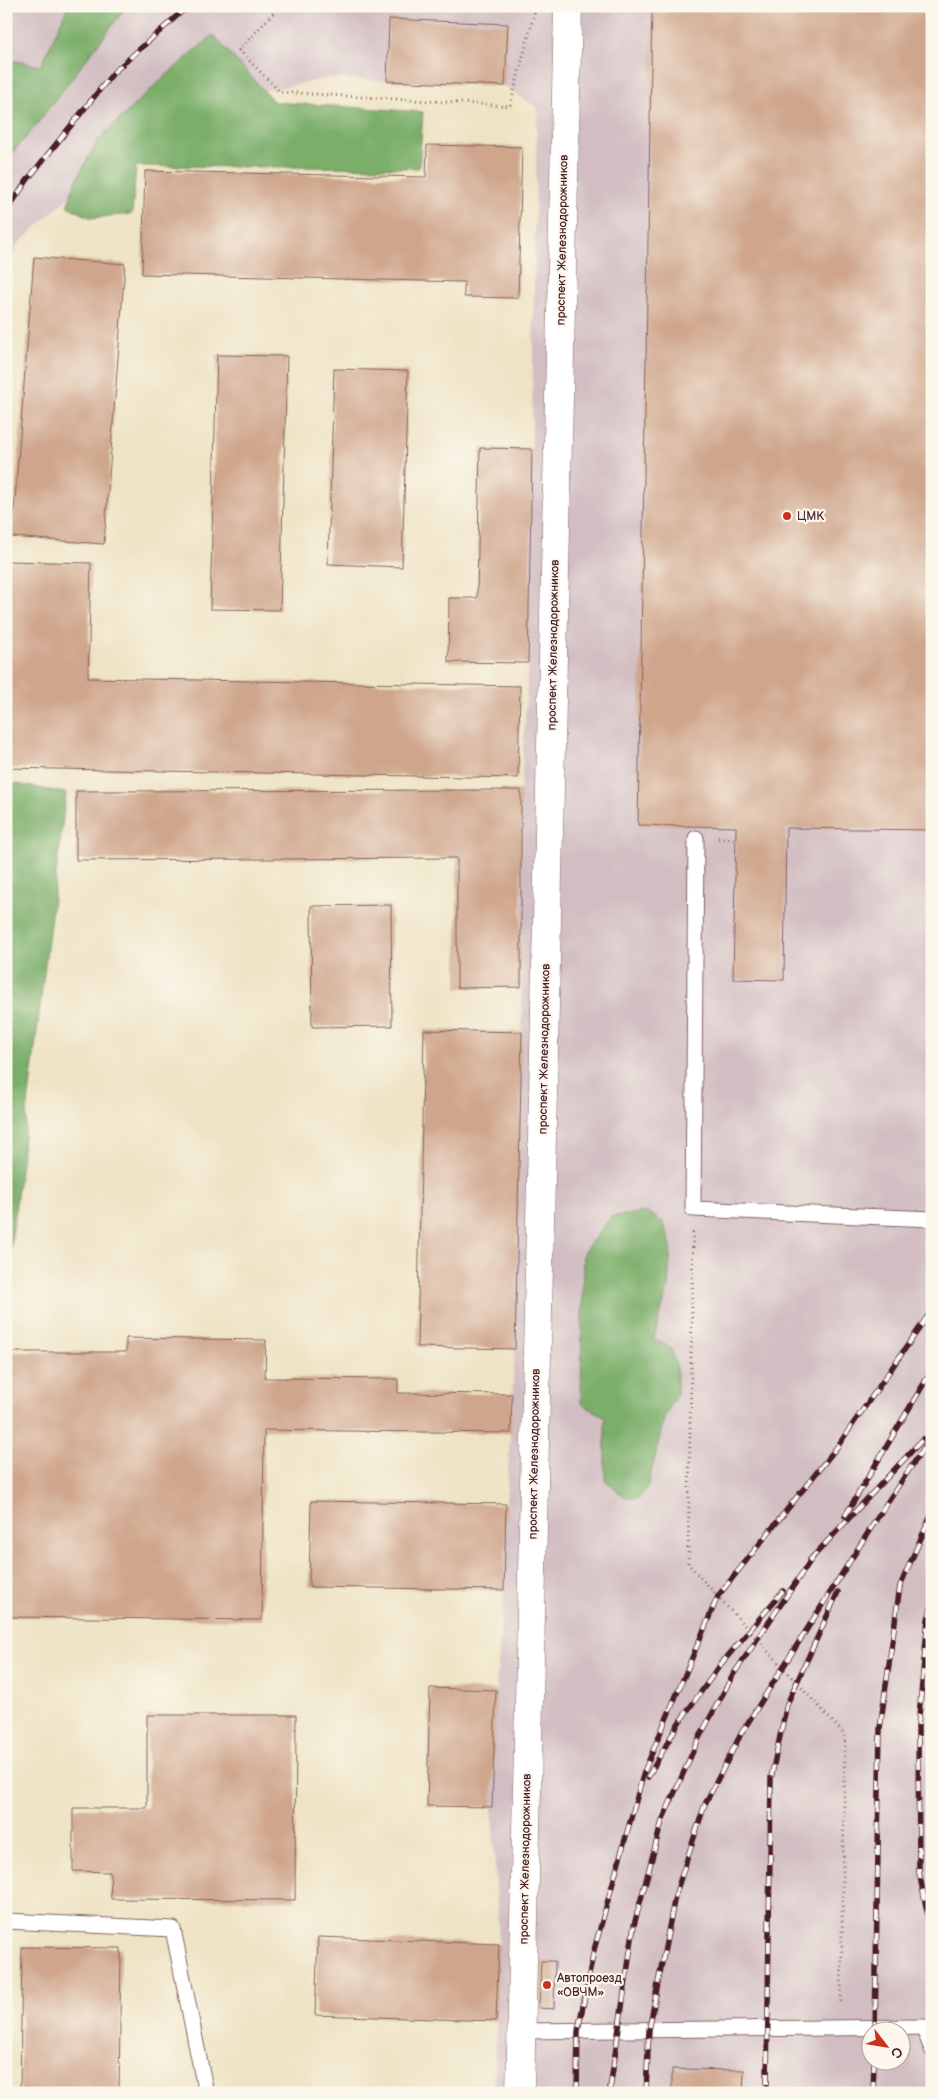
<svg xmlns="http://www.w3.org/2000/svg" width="938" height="2099" viewBox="0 0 938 2099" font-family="'Balsamiq Sans',sans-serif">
  <rect width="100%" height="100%" fill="#fbf7ec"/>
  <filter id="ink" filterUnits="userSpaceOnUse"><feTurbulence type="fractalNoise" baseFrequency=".02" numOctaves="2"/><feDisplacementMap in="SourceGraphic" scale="10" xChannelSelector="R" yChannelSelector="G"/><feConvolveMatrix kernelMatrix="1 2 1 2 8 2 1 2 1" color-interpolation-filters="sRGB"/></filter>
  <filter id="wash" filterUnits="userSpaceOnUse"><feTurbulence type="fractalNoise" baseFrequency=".0096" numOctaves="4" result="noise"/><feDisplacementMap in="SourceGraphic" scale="20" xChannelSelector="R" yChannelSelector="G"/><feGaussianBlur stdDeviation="1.12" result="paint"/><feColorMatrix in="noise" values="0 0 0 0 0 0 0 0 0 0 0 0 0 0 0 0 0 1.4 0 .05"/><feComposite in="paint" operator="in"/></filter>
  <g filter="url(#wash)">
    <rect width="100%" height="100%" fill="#eee3c4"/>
    <path fill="#d2bec2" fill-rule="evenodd" d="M6,6h926v2087h-438l5,-149 -7,-137 4,-117 8,-100 2,-86 9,-155 7,-317 -1,-242 7,-127 9,-555 -32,-22 -176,-8 -167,33 -145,134 -11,33zM870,2032h30v30h-30z"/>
    <g fill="#7aae69" stroke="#62664a">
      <polygon points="68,6 127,6 30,133 6,160 6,59 41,66"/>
      <polygon points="213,35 274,102 423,112 419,168 136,166 132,214 91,218 67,206 76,181 97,141 153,87"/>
      <polygon points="6,782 66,793 6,1285"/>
      <polygon points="646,1212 663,1222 671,1245 668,1287 654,1338 671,1349 677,1368 677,1393 664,1419 648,1486 639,1498 625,1498 605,1480 605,1418 581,1403 583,1253 611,1217"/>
    </g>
    <g id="blocks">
      <g fill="#cfa68c">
        <polygon points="652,6 932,6 932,830 786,828 784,980 733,979 736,827 638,825"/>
        <polygon points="389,19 508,24 505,86 387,81"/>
        <polygon points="427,145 522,147 518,298 464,297 464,282 142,274 145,171 426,177"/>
        <polygon points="34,257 125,264 104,544 12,537"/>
        <polygon points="217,355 287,356 280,610 210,609"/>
        <polygon points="334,369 408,371 402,567 328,564"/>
        <polygon points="480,448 532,449 528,663 448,662 449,598 477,598"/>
        <polygon points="6,561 91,563 88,678 520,686 518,778 6,768"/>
        <polygon points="521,790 521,987 457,988 457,858 76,860 76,791"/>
        <polygon points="391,905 392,1026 312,1027 311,906"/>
        <polygon points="424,1030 522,1032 515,1349 417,1347"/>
        <polygon points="126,1338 266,1340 265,1378 398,1379 398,1393 512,1394 511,1433 264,1430 262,1620 6,1617 6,1352 126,1352"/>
        <polygon points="311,1501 506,1504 504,1590 309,1587"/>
        <polygon points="430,1688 496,1690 492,1807 427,1806"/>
        <polygon points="147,1715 296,1715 295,1900 111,1899 110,1872 73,1871 73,1808 147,1808"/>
        <polygon points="318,1937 499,1944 496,2021 315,2015"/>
        <polygon points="22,1947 121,1948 119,2093 20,2093"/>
        <polygon points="541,1961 555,1961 554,2009 539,2008"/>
        <polygon points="672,2069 744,2070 743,2093 672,2093"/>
      </g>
    </g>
  </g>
  <g filter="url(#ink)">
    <use href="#blocks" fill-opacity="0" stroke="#836461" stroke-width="1"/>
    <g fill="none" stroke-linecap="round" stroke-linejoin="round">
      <g stroke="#836461" stroke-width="17">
        <g id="lane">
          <polyline points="696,838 693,1209 932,1219"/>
          <polyline points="6,1921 173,1929 206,2093"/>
          <polyline points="521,2031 923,2027 932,2049"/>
        </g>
      </g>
      <g stroke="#836461" stroke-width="29">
        <polyline id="street" points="520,2093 568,6"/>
      </g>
      <g stroke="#836461" stroke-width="3" stroke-dasharray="1 4" stroke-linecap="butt">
        <polyline points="280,6 239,50 280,92 510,106 536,7"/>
        <polyline points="718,838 735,839"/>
        <polyline points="693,1232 688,1564 845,1735 841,2005"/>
      </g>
      <use href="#lane" stroke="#fff" stroke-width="15"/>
      <use href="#street" stroke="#fff" stroke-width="28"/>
      <g stroke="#4a1f2b" stroke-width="5.5">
        <g id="rail">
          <polyline points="6,212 28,179 114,72 188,6"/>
          <polyline points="845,1516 932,1370"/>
          <polyline points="809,1561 923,1439"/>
          <polyline points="932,1605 928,1619 918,1726 919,1872 932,1936"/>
          <polyline points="648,1777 678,1724 721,1664 783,1591"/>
          <polyline points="875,2032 880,1728 900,1586 932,1513"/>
          <polyline points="767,2084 771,1778 787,1704 838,1592"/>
          <polyline points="610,2089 634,1925 662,1821 699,1738 733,1675 813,1557"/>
          <polyline points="577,2093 578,2031 594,1950 644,1772 718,1596 837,1447 932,1310"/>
          <polyline points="646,2093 649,2030 675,1896 705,1804 742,1732 888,1501 932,1436"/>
          <polyline points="873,2093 874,2062"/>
        </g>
      </g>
      <use href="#rail" stroke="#fbf7ec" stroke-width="4" stroke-dasharray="11" stroke-linecap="butt"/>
    </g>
  </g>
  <g fill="#c8321e" stroke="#fbf7ec" stroke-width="2">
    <circle cx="787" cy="516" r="5"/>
    <circle cx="547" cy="1985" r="5"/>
  </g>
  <g text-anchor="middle" stroke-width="4.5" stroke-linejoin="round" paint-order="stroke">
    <g font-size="12" fill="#4a1f2b" stroke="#fbf7ec">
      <text transform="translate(562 240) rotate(-89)" y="4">проспект Железнодорожников</text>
      <text transform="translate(553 645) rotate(-89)" y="4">проспект Железнодорожников</text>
      <text transform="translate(544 1049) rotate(-89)" y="4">проспект Железнодорожников</text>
      <text transform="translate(534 1454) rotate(-89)" y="4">проспект Железнодорожников</text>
      <text transform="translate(525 1859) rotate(-89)" y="4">проспект Железнодорожников</text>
    </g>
    <g font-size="12" fill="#4a1f2b" stroke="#fbf7ec" text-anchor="start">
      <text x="797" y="520">ЦМК</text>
      <text x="557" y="1982">Автопроезд<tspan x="557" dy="14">«ОВЧМ»</tspan></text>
    </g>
  </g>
  <rect width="938" height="2099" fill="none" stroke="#fbf7ec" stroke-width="25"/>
  <g transform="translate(886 2046) rotate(121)"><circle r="24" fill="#fbf7ec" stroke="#b4a19f"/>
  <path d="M0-4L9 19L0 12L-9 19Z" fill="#c8321e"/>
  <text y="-8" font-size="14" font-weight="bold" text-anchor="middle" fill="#4a1f2b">С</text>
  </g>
</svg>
